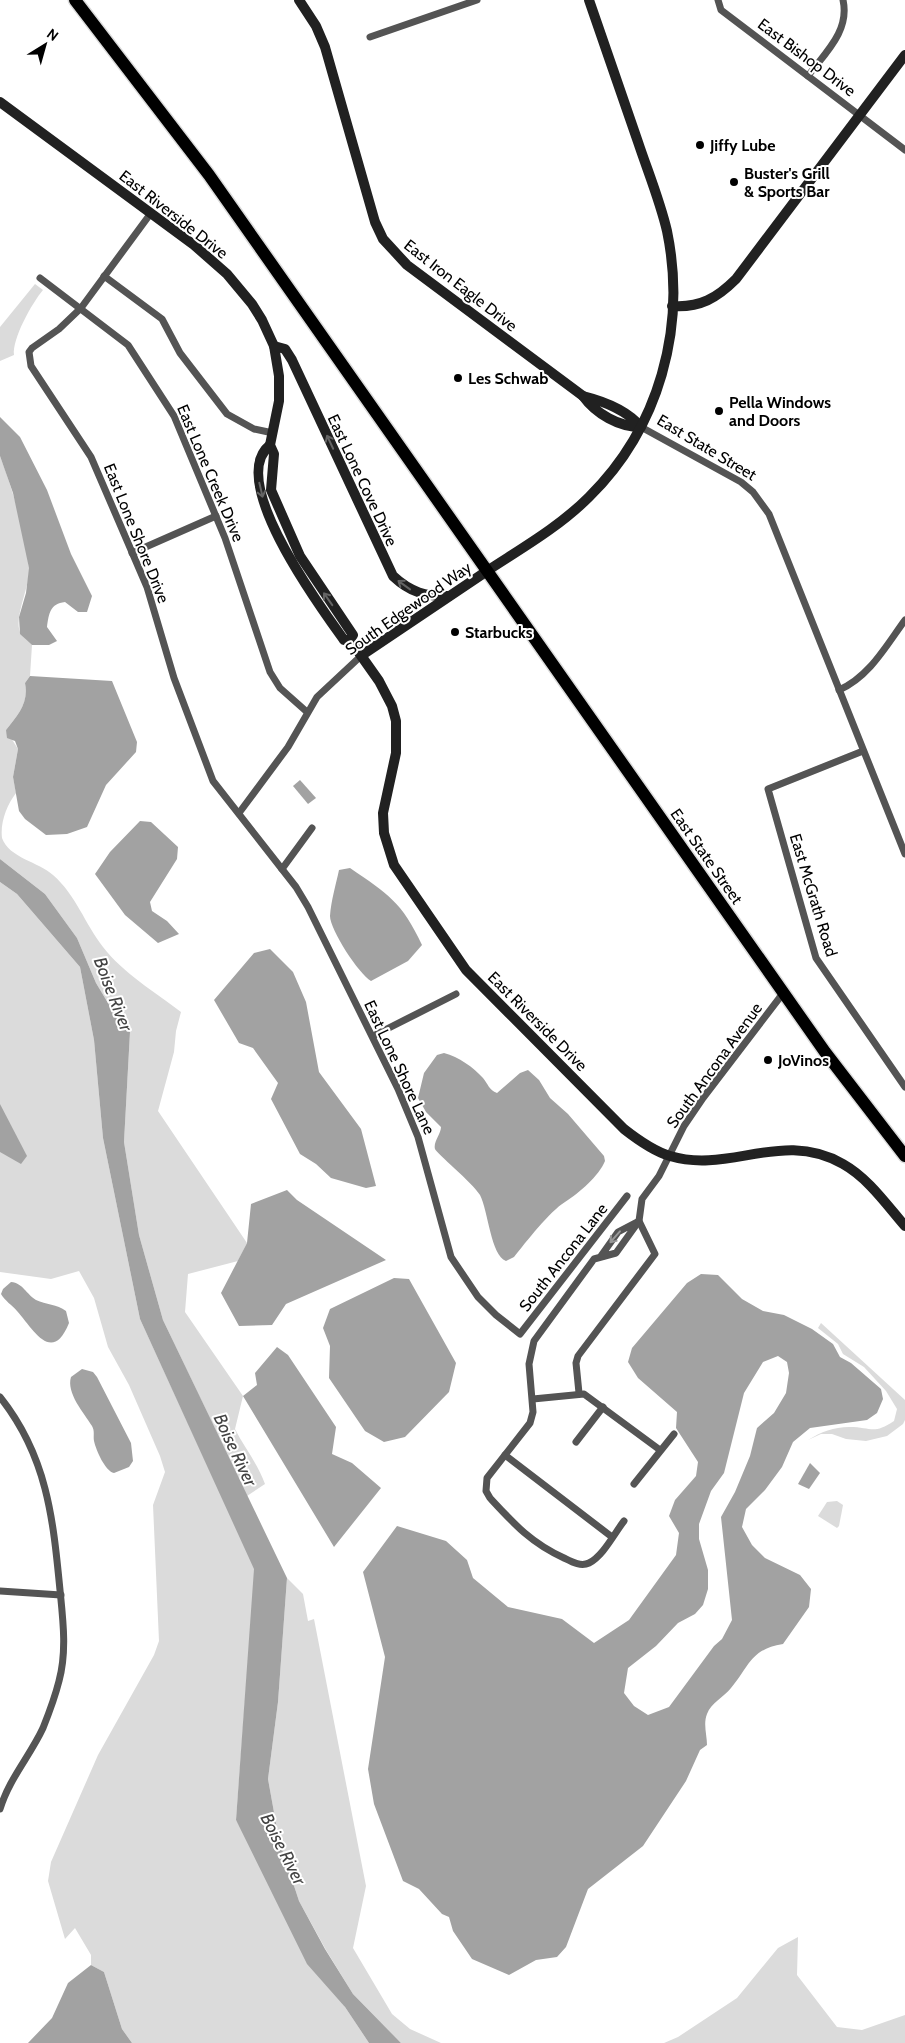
<svg xmlns="http://www.w3.org/2000/svg" width="905" height="2043" viewBox="0 0 905 2043" font-family="Cabin,sans-serif">
  <rect width="100%" height="100%" fill="#fff"/>
  <g fill="#dbdbdb">
    <path d="M35,284l8,6c-11,13 -31,49 -29,65l-14,6v-34z"/>
    <path d="M0,456c13,35 25,74 29,111 2,19 -17,52 -8,67 3,4 8,8 11,11l-2,31 -5,7c4,20 -7,32 -19,47l12,19 -5,28 3,16c-9,12 -16,29 -14,45 7,20 37,24 51,37 23,20 32,49 50,72 20,26 52,45 78,65l-5,19 -2,21 -16,59 89,132 -9,18 -50,13 -3,38 58,84 -8,33c9,18 23,35 30,55l-18,12 -84,-176 -24,-85 -15,-93 6,-110 -19,-24 -15,-25 -19,-45 -32,-44 -45,-35z"/>
    <polygon points="0,882 17,894 80,967 94,1040 103,1138 140,1319 255,1569 236,1820 345,2007 369,2043 132,2043 122,2029 104,1972 91,1965 91,1955 75,1928 65,1939 48,1881 51,1862 98,1755 154,1655 159,1641 153,1505 165,1472 160,1456 129,1385 108,1347 94,1298 79,1271 51,1279 0,1272"/>
    <path d="M821,1323l84,77v20l-2,4 -16,12 -21,5 -20,-2 -14,-5h-11l-13,6c13,-8 26,-13 41,-13 23,0 24,8 45,-6l3,-12 -11,-18 -22,-24 -21,-13 -5,-10 -20,-16z"/>
    <polygon points="837,1501 843,1505 839,1526 837,1528 818,1516 827,1502"/>
    <polygon points="287,1578 303,1594 308,1621 314,1619 366,1886 353,1948 392,2014 410,2029 441,2043 401,2043 353,1994 326,1950 299,1901 279,1840 268,1779 278,1702"/>
    <polygon points="798,1937 797,1975 837,2027 862,2030 905,2015 905,2043 664,2043 678,2037 737,1998 778,1948"/>
  </g>
  <g fill="#a2a2a2" fill-rule="evenodd">
    <path d="M0,417l20,20 27,53 24,64 21,42 -5,16h-9l-13,-10c-15,2 -16,11 -18,25l10,14 -8,4h-17l-12,-11 -1,-17 7,-24 3,-25 -16,-75 -13,-37z"/>
    <path d="M30,676l82,5 25,61 -1,10 -30,33 -19,42 -20,7 -21,1 -21,-16 -6,-8 -6,-34 5,-28 -3,-8 -8,-3 -1,-8c12,-15 23,-27 19,-47z"/>
    <polygon points="300,780 316,798 308,804 293,786"/>
    <polygon points="140,821 151,822 178,847 177,859 150,902 152,911 167,921 179,934 158,943 125,915 95,874 110,852"/>
    <polygon points="0,859 45,894 77,938 96,983 111,1008 130,1032 124,1142 139,1235 163,1320 287,1578 278,1702 268,1779 279,1840 299,1901 325,1949 353,1994 401,2043 369,2043 345,2007 307,1964 236,1820 254,1569 140,1319 103,1138 94,1040 80,967 17,894 0,882"/>
    <path d="M350,868c38,26 52,34 72,77l-14,16 -37,20c-12,-7 -41,-51 -41,-65 1,-15 6,-32 9,-46z"/>
    <polygon points="270,949 293,972 306,1002 319,1072 361,1129 376,1186 366,1188 331,1178 316,1164 300,1154 271,1099 278,1083 253,1048 239,1043 214,1000 254,953"/>
    <path d="M444,1053c15,4 29,14 39,25 5,6 6,12 14,15l23,-20 8,-3 11,10 11,18 18,16 36,42 1,5c-6,15 -26,32 -40,41 -15,9 -39,40 -51,55l-8,4c-15,-5 -18,-51 -26,-66 -8,-13 -44,-42 -45,-46 -2,-7 6,-15 6,-22l-15,-15 -8,-14 6,-25 13,-18z"/>
    <polygon points="0,1104 27,1156 21,1164 0,1152"/>
    <polygon points="287,1190 297,1200 386,1260 286,1304 272,1325 239,1326 221,1293 247,1243 251,1204"/>
    <path d="M701,1274l17,1 24,24 21,12 21,4 28,14 21,15 7,13 11,6 30,26 2,10 -6,14 -10,7 -57,8 -17,14 -11,25 -17,23 -19,19 -4,18 10,18 13,13 35,17 11,14 -2,18 -26,37c-33,5 -34,23 -52,44 -7,9 -20,15 -24,26 -4,10 0,21 0,31l-7,5 -14,31 -43,65 -55,43 -22,58 -9,10 -21,3 -27,15 -37,-16 -19,-28 -4,-14 -7,-3 -23,-25 -16,-8 -29,-77 -6,-35 17,-112 -22,-85 34,-46 49,15 21,19 6,18 35,29 54,12 32,24 35,-23 47,-65 3,-22 -10,-17 6,-16 21,-24 2,-14 -22,-34 1,-16 -39,-34 -10,-16 4,-14 55,-65zM778,1356l9,6 2,11 -3,20 -12,20 -17,15 -7,28 -15,36 -14,25 11,103 -10,19 -8,7 -45,61 -21,8 -14,-9 -10,-13 4,-25 28,-22 22,-23 17,-9 8,-9 5,-16v-19l-9,-31v-15l12,-33 13,-18 20,-80 19,-31z"/>
    <polygon points="394,1278 409,1279 456,1363 449,1392 405,1437 384,1442 365,1431 329,1378 330,1346 323,1328 330,1309"/>
    <path d="M11,1282c12,1 15,12 25,18 10,5 21,4 30,11l3,12c-17,42 -36,6 -52,-12 -5,-6 -12,-10 -16,-17l2,-5z"/>
    <polygon points="277,1347 288,1355 336,1427 332,1454 352,1463 381,1488 334,1547 243,1396 257,1385 255,1373"/>
    <path d="M82,1369l11,3 4,5 34,66 2,18 -4,6 -15,6c-9,-2 -18,-23 -20,-32 -1,-5 1,-10 -2,-15 -8,-13 -26,-33 -21,-49z"/>
    <polygon points="810,1463 820,1473 809,1489 798,1484"/>
    <polygon points="91,1965 104,1972 122,2029 132,2043 28,2043 52,2018 68,1983"/>
  </g>
  <g fill="none" stroke-linecap="round" stroke-linejoin="round">
    <g stroke="#dbdbdb" stroke-width="15">
      <polyline id="highway" points="75,0 209,175 825,1052 905,1156"/>
    </g>
    <g stroke="#545454" stroke-width="7">
      <polyline points="718,0 721,10 905,150"/>
      <polyline points="370,37 477,0"/>
      <path d="M808,76c17,-23 42,-45 35,-76"/>
      <polyline points="151,213 81,308 59,329 32,348 29,352 31,366 91,457 147,587 174,678 213,781 296,887 308,907 398,1089 418,1137 451,1257 478,1297 496,1315 520,1334 627,1196"/>
      <polyline points="104,276 162,319 180,353 227,414 254,429 273,433"/>
      <polyline points="40,278 128,345 174,416 225,538 270,672 280,688 307,712"/>
      <polyline points="641,427 741,482 753,492 769,514 905,854"/>
      <polyline points="132,553 216,516"/>
      <path d="M839,690c30,-13 47,-44 66,-70"/>
      <polyline points="863,751 768,789 816,958 905,1087"/>
      <polyline points="239,813 288,747 317,697 362,655"/>
      <polyline points="282,869 312,828"/>
      <polyline points="373,1036 456,994"/>
      <path d="M601,1256l17,-24 21,-11 -23,32 -22,6 -60,82 -5,23 4,48 -3,11 -43,55 -1,13 4,7c24,26 41,45 74,60 8,4 17,9 25,5 14,-7 25,-29 35,-42"/>
      <polyline points="579,1393 576,1363 578,1356 655,1254 639,1221 642,1199 659,1176 684,1126 703,1098 784,992"/>
      <path d="M0,1397c47,59 53,121 60,193 3,30 7,62 -1,91 -4,16 -10,32 -16,47 -13,28 -34,51 -43,81"/>
      <polyline points="533,1399 584,1394 660,1450"/>
      <polyline points="576,1442 603,1407"/>
      <polyline points="505,1455 612,1537"/>
      <polyline points="634,1484 674,1434"/>
      <polyline points="0,1591 61,1595"/>
    </g>
    <g stroke="#212121" stroke-width="10">
      <polyline points="299,0 316,26 325,47 375,222 383,239 407,265 583,396"/>
      <polyline points="0,102 194,245 227,274 252,304 262,320 274,346 279,376 279,401 270,445 274,454 271,490 300,556 353,635 350,640"/>
      <path d="M672,306c28,2 45,-8 64,-27l169,-224"/>
      <path d="M274,346l11,3 7,11 101,216c17,16 33,21 56,20"/>
      <path d="M583,396c20,5 45,15 58,31 -22,0 -45,-13 -58,-31z"/>
      <path d="M270,445c-44,35 51,163 74,195h6l29,41 13,25 4,15v32l-13,60 1,20 10,32 72,105 158,159c14,11 29,22 46,27 60,18 112,-27 173,8 25,14 43,40 62,62"/>
      <path d="M362,655c42,-28 83,-56 125,-84 35,-23 72,-44 102,-74 70,-69 98,-169 78,-266 -7,-30 -19,-59 -29,-89 -16,-47 -33,-95 -49,-142"/>
    </g>
    <use href="#highway" stroke="#000" stroke-width="12"/>
  </g>
  <defs><path id="oneway-shaft" d="M-6 0H5M1.5-3L5.5 0L1.5 3" fill="none" stroke-width="1.6" stroke-linecap="round" stroke-linejoin="round" transform="scale(1.25)"/></defs>
  <g stroke="#646464">
    <use href="#oneway-shaft" transform="translate(330 442) rotate(-115)"/>
    <use href="#oneway-shaft" transform="translate(261 490) rotate(77)"/>
    <use href="#oneway-shaft" transform="translate(404 585) rotate(-144)"/>
    <use href="#oneway-shaft" transform="translate(328 599) rotate(-125)"/>
  </g>
  <use stroke="#989898" href="#oneway-shaft" transform="translate(615 1237) rotate(131)"/>
  <g fill="#000" stroke="#fff" stroke-width="2">
    <circle cx="700" cy="145" r="5"/>
    <circle cx="734" cy="182" r="5"/>
    <circle cx="458" cy="378" r="5"/>
    <circle cx="719" cy="411" r="5"/>
    <circle cx="455" cy="632" r="5"/>
    <circle cx="768" cy="1060" r="5"/>
  </g>
  <g text-anchor="middle" stroke-width="4" stroke-linejoin="round" paint-order="stroke">
    <g font-size="16" fill="#000" stroke="#fff">
      <text transform="translate(807 57) rotate(37)" y="6">East Bishop Drive</text>
      <text transform="translate(174 214) rotate(38)" y="6">East Riverside Drive</text>
      <text transform="translate(461 285) rotate(38)" y="6">East Iron Eagle Drive</text>
      <text transform="translate(707 447) rotate(31)" y="6">East State Street</text>
      <text transform="translate(211 473) rotate(67)" y="6">East Lone Creek Drive</text>
      <text transform="translate(363 480) rotate(65)" y="6">East Lone Cove Drive</text>
      <text transform="translate(137 533) rotate(68)" y="6">East Lone Shore Drive</text>
      <text transform="translate(408 608) rotate(-35)" y="6">South Edgewood Way</text>
      <text transform="translate(707 856) rotate(55)" y="6">East State Street</text>
      <text transform="translate(814 895) rotate(73)" y="6">East McGrath Road</text>
      <text transform="translate(538 1021) rotate(45)" y="6">East Riverside Drive</text>
      <text transform="translate(714 1065) rotate(-54)" y="6">South Ancona Avenue</text>
      <text transform="translate(400 1067) rotate(65)" y="6">East Lone Shore Lane</text>
      <text transform="translate(563 1257) rotate(-52)" y="6">South Ancona Lane</text>
    </g>
    <g font-size="16" font-weight="bold" fill="#000" stroke="#fff" text-anchor="start">
      <text x="710" y="151">Jiffy Lube</text>
      <text x="744" y="179">Buster's Grill<tspan x="744" dy="18">&amp; Sports Bar</tspan></text>
      <text x="468" y="384">Les Schwab</text>
      <text x="729" y="408">Pella Windows<tspan x="729" dy="18">and Doors</tspan></text>
      <text x="465" y="638">Starbucks</text>
      <text x="778" y="1066">JoVinos</text>
    </g>
    <g font-size="18" font-style="italic" fill="#434343" stroke="#fff">
      <text transform="translate(113 994) rotate(69)" y="6">Boise River</text>
      <text transform="translate(235 1450) rotate(65)" y="6">Boise River</text>
      <text transform="translate(283 1849) rotate(63)" y="6">Boise River</text>
    </g>
  </g>
  <g transform="translate(45 45) rotate(37)" stroke="#ffffff" stroke-width="4" paint-order="stroke">
  <path d="M0-4L9 19L0 12L-9 19Z" fill="#000000"/>
  <text y="-8" font-size="14" font-weight="bold" text-anchor="middle" fill="#000000">N</text>
  </g>
</svg>
